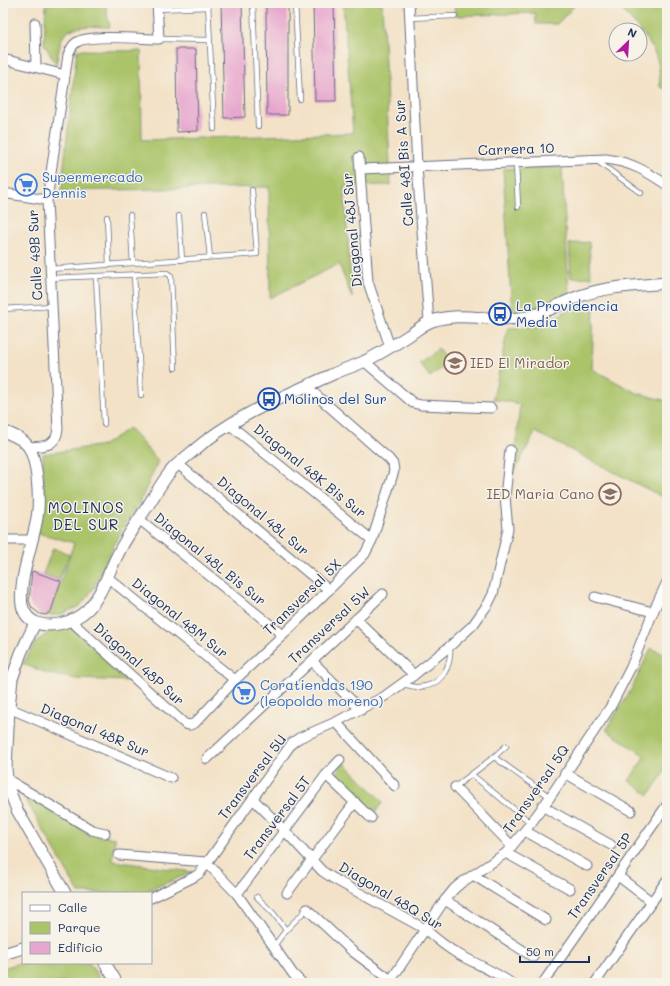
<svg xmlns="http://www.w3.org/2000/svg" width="670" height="986" viewBox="0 0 670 986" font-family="Mali,sans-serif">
  <rect width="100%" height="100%" fill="#f7f3e8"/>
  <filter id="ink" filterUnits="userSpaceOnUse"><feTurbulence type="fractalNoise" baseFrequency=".025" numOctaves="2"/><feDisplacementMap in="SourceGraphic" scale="8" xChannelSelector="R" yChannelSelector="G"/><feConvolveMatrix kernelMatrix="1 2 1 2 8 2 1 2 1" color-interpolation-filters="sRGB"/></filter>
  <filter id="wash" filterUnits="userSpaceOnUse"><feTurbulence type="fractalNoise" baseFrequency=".012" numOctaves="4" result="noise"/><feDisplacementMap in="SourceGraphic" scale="16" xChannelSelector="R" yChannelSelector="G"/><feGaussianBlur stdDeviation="0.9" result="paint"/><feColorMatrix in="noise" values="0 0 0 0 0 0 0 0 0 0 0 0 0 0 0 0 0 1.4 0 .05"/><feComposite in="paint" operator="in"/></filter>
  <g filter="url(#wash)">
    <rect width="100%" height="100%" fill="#f3e2c7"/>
    <g fill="#abc46a" stroke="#637a64">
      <path d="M46,3h59l5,24c-16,0 -43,-5 -49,14 -2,7 -3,15 -5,23l-12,-20z"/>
      <polygon points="343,3 382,3 391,185 344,186 352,298 339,264 270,298 269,187 61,191 77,50 141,51 142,140 353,133"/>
      <polygon points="454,3 577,3 557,24 536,24 535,13 455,16"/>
      <path d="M615,3h52v86l-7,-2c-1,-8 0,-18 -2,-25 -6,-21 -28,-44 -43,-59z"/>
      <path d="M562,167l7,126c-18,10 -36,19 -57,21l-9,-145z"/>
      <polygon points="589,242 591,277 571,278 569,244"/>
      <path d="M594,304l-2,65 45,24 30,8v98l-132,-67 -23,44 8,-72 -27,-5 15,-71c16,0 31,-3 45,-10 7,-3 13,-8 20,-10 7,-3 14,-3 21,-4z"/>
      <polygon points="438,349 448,363 430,377 419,363"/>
      <polygon points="129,428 158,461 139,504 120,533 93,589 80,606 59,615 46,615 51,611 74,543 38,533 44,491 43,454 104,445"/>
      <polygon points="53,548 69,554 59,580 43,574"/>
      <polygon points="72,628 130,681 76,679 49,674 23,664 35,643 49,632"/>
      <polygon points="667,646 667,768 649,795 629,781 645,756 606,730 632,688 651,648 663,654"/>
      <polygon points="344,762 383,802 373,815 332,777"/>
      <polygon points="22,793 89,834 115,838 113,861 193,872 142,893 79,893"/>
      <polygon points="23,962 89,963 103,983 14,983 3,971 3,968"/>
    </g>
    <g id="blocks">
      <g fill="#e7a6ce">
        <polygon points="221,3 242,3 245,117 224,118"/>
        <polygon points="266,3 288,3 288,115 267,115"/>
        <polygon points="313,3 334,3 336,101 315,101"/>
        <polygon points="176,49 196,49 198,131 177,132"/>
        <polygon points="32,571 61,581 51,611 46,615 40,614 32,608 29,601"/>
      </g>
    </g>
  </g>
  <g filter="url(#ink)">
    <use href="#blocks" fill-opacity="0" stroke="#676e83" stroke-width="1"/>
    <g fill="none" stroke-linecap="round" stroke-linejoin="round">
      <g stroke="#676e83" stroke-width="6">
        <g id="service">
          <polyline points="208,3 214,129"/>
          <polyline points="253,3 258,126"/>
          <polyline points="295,3 300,99"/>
          <polyline points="157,9 208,7"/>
          <polyline points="409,18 455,16"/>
          <polyline points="159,39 209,40"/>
          <polyline points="597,161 641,193"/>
          <polyline points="516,163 518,207"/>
          <polyline points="205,213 210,257"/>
          <polyline points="130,215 133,263"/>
          <polyline points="179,216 182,260"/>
          <polyline points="107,217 109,265"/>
          <polyline points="50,269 257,254 252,190"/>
          <polyline points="134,275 141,395"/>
          <polyline points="96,277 104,424"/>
          <polyline points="51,278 167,273 171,276 175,368"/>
          <polyline points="3,309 52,306"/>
          <path d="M402,684c5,1 11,3 16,3 23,0 34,-20 32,-41"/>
          <polyline points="494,757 550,797"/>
          <polyline points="471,774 531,823"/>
          <polyline points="455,787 494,757 506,746"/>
          <polyline points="257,897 274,914 286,930"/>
          <polyline points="274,946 286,930 307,909"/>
        </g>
      </g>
      <g stroke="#676e83" stroke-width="11">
        <g id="minor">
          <polyline points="409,3 417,166 429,322"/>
          <polyline points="35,23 36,67"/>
          <polyline points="3,59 65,75"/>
          <polyline points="359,157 368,282 390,347"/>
          <path d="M361,169l245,-10c25,3 40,12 61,26"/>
          <polyline points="3,193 47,200"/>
          <polyline points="364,361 413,403 421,405 491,408"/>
          <polyline points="230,425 372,540"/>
          <path d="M29,447c15,-1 27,0 29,-18l-11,-229 21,-145c2,-5 4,-10 9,-13 13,-8 65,-3 82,-3l-2,-36"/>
          <polyline points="178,464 329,590"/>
          <polyline points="139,519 283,635"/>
          <polyline points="3,540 32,540"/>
          <polyline points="107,577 235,680"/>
          <polyline points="595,597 653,612"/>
          <polyline points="356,619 414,675"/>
          <polyline points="71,621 185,724 190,725 195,723 235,680 283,635 365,554 372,540 394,471 393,464 389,459 307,387"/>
          <polyline points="312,661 361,710"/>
          <polyline points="9,708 171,778"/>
          <polyline points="336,722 395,786"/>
          <polyline points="207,759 383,594"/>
          <polyline points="565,773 631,811"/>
          <polyline points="326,775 371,818"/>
          <polyline points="7,779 92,830 105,833"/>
          <polyline points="455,787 512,846"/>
          <path d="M253,799l31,31 38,41 12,8 91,50c10,9 21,18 33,25 18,10 36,17 53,29"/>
          <polyline points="542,806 611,845"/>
          <polyline points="525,831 587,866"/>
          <polyline points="506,853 570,889"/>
          <polyline points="119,855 206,862 237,894 293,974 302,983"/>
          <polyline points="473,875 546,920"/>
          <polyline points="618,876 652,902"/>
          <polyline points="287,893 355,802"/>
          <polyline points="237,894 326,775 340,760"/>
          <polyline points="151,898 194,877 200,873 292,743 299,738 336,722 385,696 414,675 450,646 473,625 480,615 488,604 493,594 508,529 505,497 510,450"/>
          <polyline points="445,900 533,957"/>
          <polyline points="307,909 352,951 391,980"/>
          <polyline points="389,983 442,904 454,889 461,883 506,853 531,823 550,797 611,706 631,667 653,612 667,582"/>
          <polyline points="543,983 667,805"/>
          <polyline points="595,983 667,880"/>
        </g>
      </g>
      <g stroke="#676e83" stroke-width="13">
        <g id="tertiary">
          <path d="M3,431c9,4 19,7 25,15 10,15 12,55 9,72 -4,25 -19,64 -15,87 2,9 7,15 15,18 16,6 38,-2 50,-13 15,-15 21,-37 31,-56 8,-17 20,-33 31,-50 7,-11 13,-22 21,-32 6,-8 15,-14 22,-20 41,-36 93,-56 141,-78 11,-5 22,-8 32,-13 15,-7 29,-16 43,-25 8,-5 15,-12 24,-15 29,-10 59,1 88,-3 22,-2 40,-15 60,-22 27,-10 58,-10 87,-13"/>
          <polyline points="35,623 21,653 12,679 9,708 6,768 7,779 10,792 17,810 65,893"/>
          <polyline points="3,954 23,948"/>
          <polyline points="105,963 117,983"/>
        </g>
      </g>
      <use href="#service" stroke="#fff" stroke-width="4.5"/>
      <use href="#minor" stroke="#fff" stroke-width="9"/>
      <use href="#tertiary" stroke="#fff" stroke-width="11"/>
    </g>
  </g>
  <defs>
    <g id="supermarket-ring" transform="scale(1.15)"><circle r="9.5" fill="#f7f3e8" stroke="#3f7fe0" stroke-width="1.5"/><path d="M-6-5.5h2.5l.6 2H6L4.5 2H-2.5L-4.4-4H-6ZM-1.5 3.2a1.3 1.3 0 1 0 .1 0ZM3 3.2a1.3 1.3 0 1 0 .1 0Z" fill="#3f7fe0"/></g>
    <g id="bus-ring" transform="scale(1.15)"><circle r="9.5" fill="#f7f3e8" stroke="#1a4fb4" stroke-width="1.5"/><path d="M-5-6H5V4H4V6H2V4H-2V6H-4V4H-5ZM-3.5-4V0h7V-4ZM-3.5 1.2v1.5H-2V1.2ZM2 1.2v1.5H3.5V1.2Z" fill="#1a4fb4"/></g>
    <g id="school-ring" transform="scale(1.15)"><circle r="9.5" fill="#f7f3e8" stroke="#8d6e63" stroke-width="1.5"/><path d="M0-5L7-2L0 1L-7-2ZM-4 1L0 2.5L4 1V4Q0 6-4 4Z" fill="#8d6e63"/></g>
  </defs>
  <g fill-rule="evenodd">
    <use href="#supermarket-ring" x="26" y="185"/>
    <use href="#bus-ring" x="500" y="314"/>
    <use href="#school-ring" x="455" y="363"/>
    <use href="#bus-ring" x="269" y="399"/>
    <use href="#school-ring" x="610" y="494"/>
    <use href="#supermarket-ring" x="244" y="693"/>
  </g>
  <g text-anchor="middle" stroke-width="3" stroke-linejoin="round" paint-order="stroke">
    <g font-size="14" fill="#1b2f5e" stroke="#f7f3e8">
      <text transform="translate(516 149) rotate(-2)" y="5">Carrera 10</text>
      <text transform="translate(404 163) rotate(-94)" y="5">Calle 48I Bis A Sur</text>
      <text transform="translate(352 230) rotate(-95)" y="5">Diagonal 48J Sur</text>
      <text transform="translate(35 255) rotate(-93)" y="5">Calle 49B Sur</text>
      <text transform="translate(310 471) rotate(39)" y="5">Diagonal 48K Bis Sur</text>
      <text transform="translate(263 516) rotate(40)" y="5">Diagonal 48L Sur</text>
      <text transform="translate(210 559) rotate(39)" y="5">Diagonal 48L Bis Sur</text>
      <text transform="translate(302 597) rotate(-44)" y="5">Transversal 5X</text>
      <text transform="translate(180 618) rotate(39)" y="5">Diagonal 48M Sur</text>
      <text transform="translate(329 625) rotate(-43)" y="5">Transversal 5W</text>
      <text transform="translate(139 664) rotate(42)" y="5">Diagonal 48P Sur</text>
      <text transform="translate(95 730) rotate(23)" y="5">Diagonal 48R Sur</text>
      <text transform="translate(252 777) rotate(-53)" y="5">Transversal 5U</text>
      <text transform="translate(536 789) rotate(-55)" y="5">Transversal 5Q</text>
      <text transform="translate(277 818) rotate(-53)" y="5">Transversal 5T</text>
      <text transform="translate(600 876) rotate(-55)" y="5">Transversal 5P</text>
      <text transform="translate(391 896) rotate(31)" y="5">Diagonal 48Q Sur</text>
    </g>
    <g font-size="14" fill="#366cbe" stroke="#f7f3e8" text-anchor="start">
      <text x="42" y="182">Supermercado<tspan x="42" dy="16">Dennis</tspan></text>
      <text x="260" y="690">Coratiendas 190<tspan x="260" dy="16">(leopoldo moreno)</tspan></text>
    </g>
    <g font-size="14" fill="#164399" stroke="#f7f3e8" text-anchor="start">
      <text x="516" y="311">La Providencia<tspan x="516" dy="16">Media</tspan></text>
      <text x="284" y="404">Molinos del Sur</text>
    </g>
    <g font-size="14" fill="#785e54" stroke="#f7f3e8" text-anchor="start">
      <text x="470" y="368">IED El Mirador</text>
      <text x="594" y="499" text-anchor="end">IED Maria Cano</text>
    </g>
    <g font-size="15" letter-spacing="1" fill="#1b2f5e" stroke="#f7f3e8">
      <text x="86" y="513">MOLINOS<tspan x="86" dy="17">DEL SUR</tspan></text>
    </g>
  </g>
  <rect width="670" height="986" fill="none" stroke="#f7f3e8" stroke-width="16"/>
  <rect x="22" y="892" width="130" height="72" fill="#f7f3e8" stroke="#9fa5b1"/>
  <rect x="30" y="905" width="20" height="6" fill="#ffffff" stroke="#9fa5b1"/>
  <text x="58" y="912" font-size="12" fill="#1b2f5e">Calle</text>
  <rect x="30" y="922" width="20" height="12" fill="#abc46a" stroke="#9fa5b1"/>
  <text x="58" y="932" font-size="12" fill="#1b2f5e">Parque</text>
  <rect x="30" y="942" width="20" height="12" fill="#e7a6ce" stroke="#9fa5b1"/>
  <text x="58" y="952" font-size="12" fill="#1b2f5e">Edificio</text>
  <g transform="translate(628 42) rotate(25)"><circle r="19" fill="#f7f3e8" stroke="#9fa5b1"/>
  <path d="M0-3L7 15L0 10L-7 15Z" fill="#b5179e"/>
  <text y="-6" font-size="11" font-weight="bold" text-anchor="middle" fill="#1b2f5e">N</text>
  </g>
  <path d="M520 956v6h69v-6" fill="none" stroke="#1b2f5e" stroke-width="2"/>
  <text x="526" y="956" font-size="12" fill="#1b2f5e" stroke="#f7f3e8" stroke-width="3" paint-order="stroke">50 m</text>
</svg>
